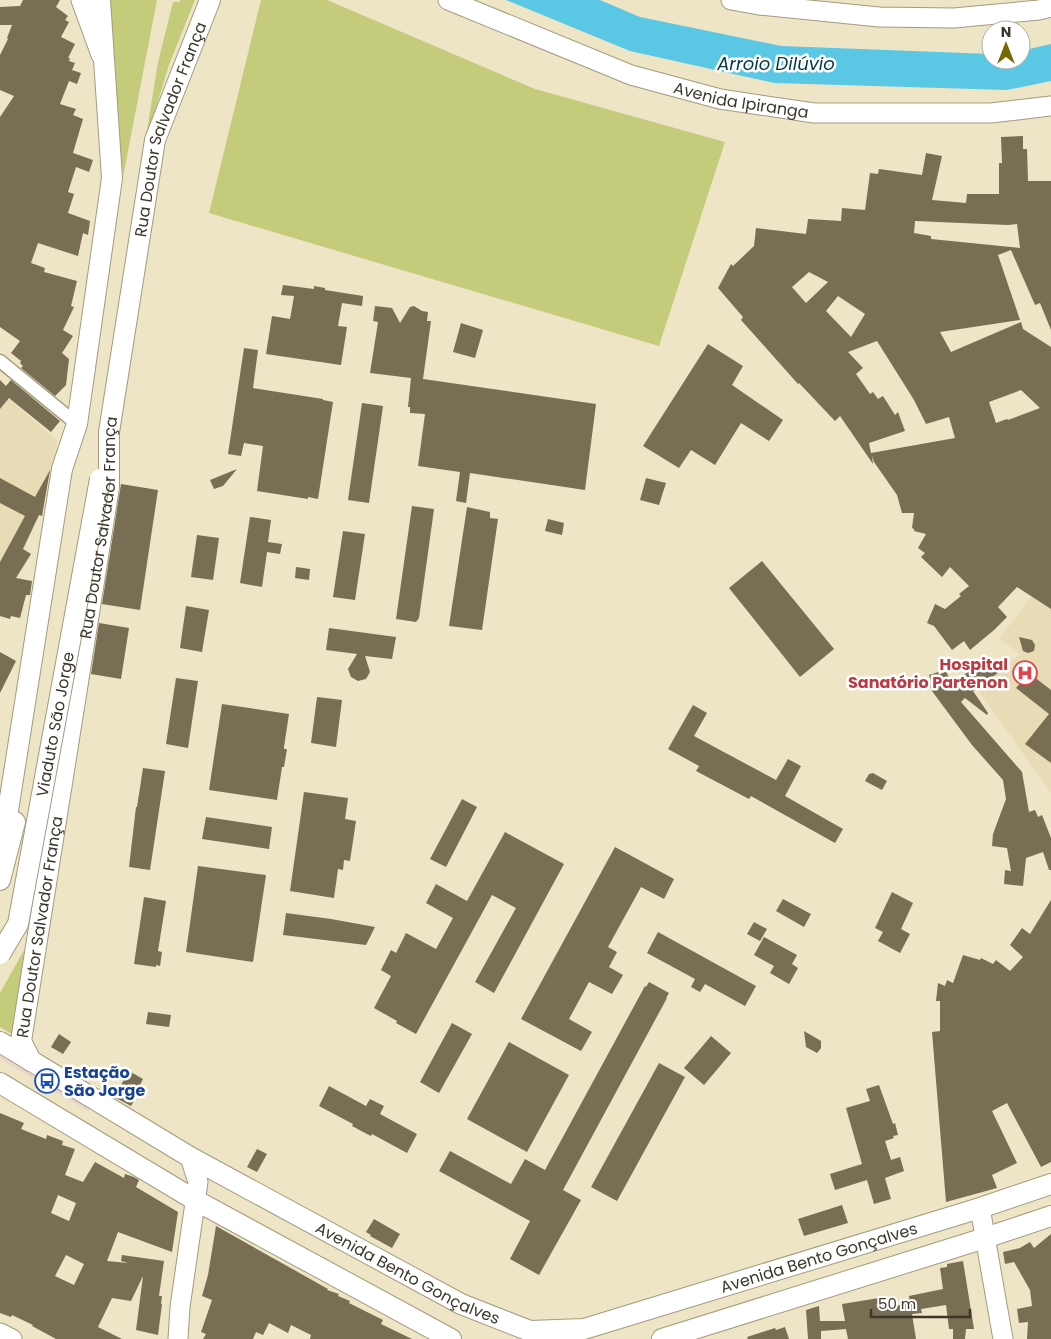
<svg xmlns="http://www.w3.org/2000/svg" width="1051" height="1339" viewBox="0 0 1051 1339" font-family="Poppins,sans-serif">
  <rect width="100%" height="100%" fill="#eee4c6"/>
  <polygon fill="#e9d6c7" points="0,1048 93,1104 88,1111 0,1059"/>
  <g fill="#e8dcb6">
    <polygon points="0,391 57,440 56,464 0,562"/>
    <polygon points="1051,570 1051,793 979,691 1020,654 999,639"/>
  </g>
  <g fill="#c4cc7b">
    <polygon points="109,0 157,0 123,177"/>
    <polygon points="180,0 195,0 169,65 145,143 158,62 173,2 180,2"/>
    <polygon points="261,0 327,0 535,89 725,142 659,346 209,213"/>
    <polygon points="24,950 13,1035 0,1027 0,993"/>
  </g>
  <polygon fill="#5ac7e5" points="506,0 600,0 640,17 781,46 991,54 991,60 1021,60 1021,51 1051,44 1051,81 1007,90 774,83 630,51"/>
  <g fill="#776e53" fill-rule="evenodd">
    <polygon points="23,0 60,0 56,7 68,16 65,20 69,22 61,37 75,44 68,58 70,58 69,61 75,63 72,70 81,73 77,84 69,81 60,104 76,109 73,115 83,119 73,153 93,160 89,172 76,167 68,192 74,194 68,213 90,221 88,235 83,233 78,256 38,243 31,263 45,268 44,272 77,281 71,306 74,307 63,330 73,336 62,353 69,359 66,385 55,396 21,368 23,366 20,363 21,361 11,353 20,341 0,327 0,117 14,96 0,90 0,55 8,39 7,38 12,25 0,25 0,7 20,6"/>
    <path d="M1023,136v13h4l1,32h23v149l-11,-27 -5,2 -24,-55 -13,5 22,65 -80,12 11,20 70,-30 2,7 28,18v262l-34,-22 -19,20 9,10 -13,13 -24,20 -6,-9 -12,9 -18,-24 -7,-3 8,-19 10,5 16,-13 -2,-2 10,-8 -19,-19 -8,10 -21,-20 4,-4 -7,-5 8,-14 -12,-3v-2l-2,-1 2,-15h-12l-5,-18 -23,-33 -2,-6 1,8 -33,-48 -5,5 -36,-38 -1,1 -57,-64 2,-3 -25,-29 13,-24 2,2 21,-20 2,-18 50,6 2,-15 33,2 1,-13 23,2 5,-37 8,1 1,-5 43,6 4,-22 16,3 -10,44 34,3 1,-9h32v-31h3l-1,-26zM915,221l93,4 9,-1 3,24 -89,-9v-3l-17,-3zM809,272l19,10 -22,21 -14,-16zM838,296l27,18 -14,23 -25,-26zM877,341l37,59 12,24 23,-7 6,21 -84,15 -2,-10 36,-12 -7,-19 -3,3 -12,-19 -5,3 -5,-7 -3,2 -14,-20 7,-6 -15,-16zM1021,390l19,18 -32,12 -1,-1 -11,4 -7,-21z"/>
    <polygon points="283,285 314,289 314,286 325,288 325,290 363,296 362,306 342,303 338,326 347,327 341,365 266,354 272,316 290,319 294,296 281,295"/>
    <polygon points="375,306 392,308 400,323 410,307 414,306 422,311 428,312 427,321 431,321 423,379 596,404 585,490 470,473 466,503 456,501 460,472 418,466 425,414 410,413 410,407 408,407 411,378 370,373 378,322 373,321"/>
    <polygon points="461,323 483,330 475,358 453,352"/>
    <polygon points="708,344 743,366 732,385 783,420 769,441 741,423 715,465 691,450 679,468 643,446"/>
    <polygon points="244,348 258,350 253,388 323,399 323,400 333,402 318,499 308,497 308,499 257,491 263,446 244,443 241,456 228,454"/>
    <polygon points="0,380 6,386 11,380 60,421 51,432 9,398 0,409"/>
    <polygon points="362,403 383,406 369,503 348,500"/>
    <polygon points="237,469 223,486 214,489 210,480"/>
    <polygon points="50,470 42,516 39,515 23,549 31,554 16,578 32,581 30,595 26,595 20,618 11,616 10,619 0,616 0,562 25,516 0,503 0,478 35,497"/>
    <polygon points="646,478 666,483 659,505 640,500"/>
    <polygon points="121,484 158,490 140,610 102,604"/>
    <polygon points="412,506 434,509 419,618 416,622 396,619"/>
    <polygon points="467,507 490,512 490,518 498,519 482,630 449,626"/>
    <polygon points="250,517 271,520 268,542 282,544 280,554 267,552 262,587 240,583"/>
    <polygon points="548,519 564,523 562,535 545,531"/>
    <polygon points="343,531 365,534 355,600 333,597"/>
    <polygon points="197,535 219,538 213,580 191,577"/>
    <polygon points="762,561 834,649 800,677 729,588"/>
    <polygon points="296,567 310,569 309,580 295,578"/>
    <polygon points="186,606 209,610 202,652 180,648"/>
    <polygon points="99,623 129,628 121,679 91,674"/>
    <polygon points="329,628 396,637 392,659 365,656 370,672 366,679 358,681 351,677 348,669 357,654 326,650"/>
    <polygon points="1019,637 1032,640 1035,645 1034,651 1028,653 1023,651"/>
    <polygon points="0,652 16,661 0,693"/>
    <polygon points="985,657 998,673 973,691 988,713 987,715 965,698 961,702 1022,772 1029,812 1035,810 1038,817 1042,815 1051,838 1051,870 1049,870 1043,852 1026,858 1023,886 1004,884 1005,870 1011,871 1007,848 992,846 993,834 1006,799 1003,780 972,745 932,691 928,682 931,681 929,675 938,672 939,675 946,671 950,680 953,678 956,682"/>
    <polygon points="1029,673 1051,690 1051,763 1025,744 1049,714 1016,688"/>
    <polygon points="176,678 198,681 188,748 166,744"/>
    <polygon points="317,697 342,700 336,747 311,743"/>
    <polygon points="222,704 289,714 284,747 284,749 287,749 284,767 282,767 277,800 209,790"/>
    <polygon points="693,705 707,713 694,736 776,780 788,759 801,766 785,796 843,829 835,843 751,796 749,799 696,771 699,766 668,749"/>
    <polygon points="143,768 165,771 150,870 129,867 136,807 137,807"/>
    <polygon points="873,773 887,781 882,790 865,781 869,774"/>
    <polygon points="304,792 348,798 345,819 356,821 350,861 344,860 343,870 338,869 334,898 290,891"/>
    <polygon points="462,799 477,807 446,867 430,859"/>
    <polygon points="206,817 272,827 269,849 202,839"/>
    <polygon points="505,832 564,864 494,993 475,982 516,908 492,895 416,1034 396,1023 397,1021 374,1008 391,976 381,970 391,950 396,953 406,933 436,949 453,918 426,903 436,884 467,901"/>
    <polygon points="615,847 674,879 664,899 641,887 608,947 617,952 609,967 623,975 612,994 589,982 569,1019 592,1032 581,1051 521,1019"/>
    <polygon points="198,866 266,875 253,962 186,952"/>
    <polygon points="892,892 913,903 901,929 910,934 900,953 878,941 883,932 875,928"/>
    <polygon points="144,897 166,901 158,951 162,952 160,966 156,965 156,967 134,964"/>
    <polygon points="783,899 811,914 804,927 776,911"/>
    <polygon points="1051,900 1051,1162 1041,1167 1007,1103 992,1111 1017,1163 992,1175 997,1188 946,1202 932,1032 940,1031 940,1001 936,1001 938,983 945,986 947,980 953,983 963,955 980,960 981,958 993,964 996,960 1010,971 1023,957 1010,945 1022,928 1030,934"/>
    <polygon points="286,913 331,919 375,927 366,945 283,935"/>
    <polygon points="754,922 767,929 760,941 747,934"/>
    <polygon points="658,932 756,986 745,1006 705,984 700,992 691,987 695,979 647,953"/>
    <polygon points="764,937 797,955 792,964 798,968 789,984 770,973 774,966 754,955"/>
    <polygon points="649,982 669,993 666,998 667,998 563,1190 581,1200 539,1275 510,1259 530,1221 439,1171 450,1151 511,1184 525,1159 545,1170 645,986 646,987"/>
    <polygon points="148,1012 171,1015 169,1027 146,1024"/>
    <polygon points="452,1023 472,1034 439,1093 420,1082"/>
    <polygon points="804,1031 821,1041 821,1048 817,1053 806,1047"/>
    <polygon points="59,1034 71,1042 63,1054 51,1047"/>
    <polygon points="711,1036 731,1053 704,1085 684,1068"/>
    <polygon points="509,1042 569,1075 527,1152 467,1119"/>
    <polygon points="659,1063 685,1077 617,1201 591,1187"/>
    <polygon points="129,1071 143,1079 137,1091 139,1092 131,1106 114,1097"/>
    <polygon points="879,1085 893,1124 895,1123 898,1135 893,1136 894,1138 885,1141 891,1160 900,1157 904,1171 885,1178 891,1199 874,1204 867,1180 835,1190 830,1174 862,1164 846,1108 870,1101 866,1089"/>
    <polygon points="329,1086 366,1106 370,1099 384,1106 380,1114 417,1134 407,1153 372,1134 371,1136 365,1133 352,1126 353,1124 319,1106"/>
    <path d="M0,1113l24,10 -3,6 25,10 1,-4 16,6 -1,4 13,4 -10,26 18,7 12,-20 29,16 1,-4 9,3 5,3 -3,7 42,25 -6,40 -54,-20 -11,29 21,2 -7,-2 1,-6 42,6 -5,35h3l-1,8h1l-4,31 -22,-5 7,-54 -12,25 -19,-3 -14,29 24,12h-66l-24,-13 1,-1 -21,-10 -1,2 -11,-4zM58,1195l18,8 -7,18 -18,-8zM66,1255l18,9 -10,21 -19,-9z"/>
    <polygon points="257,1149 267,1154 257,1172 247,1167"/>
    <polygon points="842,1205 848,1223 804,1236 798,1219"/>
    <polygon points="374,1219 400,1234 392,1248 370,1236 371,1235 366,1232"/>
    <polygon points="216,1226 328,1289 327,1290 339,1294 338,1296 350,1301 349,1303 383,1320 381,1324 412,1339 310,1339 311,1335 291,1325 288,1333 269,1323 263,1335 256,1332 253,1339 203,1339 206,1334 201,1332 212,1300 202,1296 208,1275"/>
    <polygon points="1051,1234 1051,1339 1027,1339 1028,1322 1019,1323 1017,1309 1032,1306 1030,1290 1014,1262 1005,1264 1003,1252 1020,1248 1030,1242 1034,1248"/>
    <polygon points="963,1261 974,1329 966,1329 965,1339 953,1339 953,1329 949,1329 946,1305 921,1309 922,1313 912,1314 916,1339 848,1339 846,1329 821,1331 821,1339 808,1339 806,1310 819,1306 820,1321 845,1321 842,1304 879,1298 880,1301 884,1300 886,1308 910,1303 909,1296 943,1289 940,1268 947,1267 947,1264"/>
    <polygon points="785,1327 789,1339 748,1339 747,1337 775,1328 776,1330"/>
  </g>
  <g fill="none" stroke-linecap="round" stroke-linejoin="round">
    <g stroke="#a49a7e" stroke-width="15">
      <polyline id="street" points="0,361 77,424"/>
    </g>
    <g stroke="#a49a7e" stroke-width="21">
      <g id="secondary">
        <polyline points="81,0 101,55"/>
        <path id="s1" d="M448,0l183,75 89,24 94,14h177l60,-7"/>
        <polyline points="731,0 759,5 879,17 954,18 1039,10 1051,7"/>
        <polyline points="980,1208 1003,1339"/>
        <polyline points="0,1333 12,1339"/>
        <polyline points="178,1339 180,1307 198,1182 190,1157"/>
      </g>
    </g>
    <g stroke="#a49a7e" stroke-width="22">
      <g id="primary">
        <polyline points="0,837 6,823 62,469 77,424 112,178 100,0"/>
        <polyline points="0,880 15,822"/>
        <path id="s2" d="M0,1042l190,115 271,147 69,27 54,-2 396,-121 71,-24"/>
        <path id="s3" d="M31,1061l-10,-20 88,-554v-55l46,-292 55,-140"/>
        <polyline points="0,1083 195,1200 451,1339"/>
        <polyline points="662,1339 985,1238 1051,1216"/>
      </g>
    </g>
    <use href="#street" stroke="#fff" stroke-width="12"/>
    <use href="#secondary" stroke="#fff" stroke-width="19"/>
    <use href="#primary" stroke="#fff" stroke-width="20"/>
    <g stroke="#a49a7e" stroke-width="22" stroke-linecap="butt">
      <g id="primary-bridge">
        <path id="s4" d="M0,954l18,-30 82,-445"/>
      </g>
    </g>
    <use href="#primary-bridge" stroke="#fff" stroke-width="20"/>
  </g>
  <defs>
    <g id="hospital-ring" transform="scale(1.25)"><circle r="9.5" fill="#fff" stroke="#e0444e" stroke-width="1.5"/><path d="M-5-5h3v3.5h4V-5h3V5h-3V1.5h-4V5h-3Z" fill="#e0444e"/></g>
    <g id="bus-ring" transform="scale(1.25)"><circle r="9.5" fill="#fff" stroke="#1a4fb4" stroke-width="1.5"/><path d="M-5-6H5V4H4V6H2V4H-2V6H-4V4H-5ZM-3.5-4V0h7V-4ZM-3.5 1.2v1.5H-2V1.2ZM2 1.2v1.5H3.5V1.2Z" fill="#1a4fb4"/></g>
  </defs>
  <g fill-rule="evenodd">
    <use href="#hospital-ring" x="1025" y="673"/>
    <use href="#bus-ring" x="47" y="1081"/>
  </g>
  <g text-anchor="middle" stroke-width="5" stroke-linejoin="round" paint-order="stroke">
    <g font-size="16" fill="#3b372b" stroke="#fff">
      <text dy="6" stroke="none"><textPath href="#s1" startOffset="311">Avenida Ipiranga</textPath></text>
      <text dy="6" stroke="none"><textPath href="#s3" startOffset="948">Rua Doutor Salvador França</textPath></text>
      <text dy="6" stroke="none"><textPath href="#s3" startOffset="542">Rua Doutor Salvador França</textPath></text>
      <text dy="6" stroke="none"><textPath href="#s4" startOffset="238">Viaduto São Jorge</textPath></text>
      <text dy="6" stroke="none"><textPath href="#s3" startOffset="138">Rua Doutor Salvador França</textPath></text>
      <text dy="6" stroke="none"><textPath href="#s2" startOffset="904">Avenida Bento Gonçalves</textPath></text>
      <text dy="6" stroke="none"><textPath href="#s2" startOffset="469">Avenida Bento Gonçalves</textPath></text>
    </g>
    <g font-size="16" font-weight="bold" fill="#be3a42" stroke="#fff" text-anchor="end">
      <text x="1008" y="670">Hospital<tspan x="1008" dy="18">Sanatório Partenon</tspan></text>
    </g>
    <g font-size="16" font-weight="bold" fill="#164399" stroke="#fff" text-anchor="start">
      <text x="64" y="1078">Estação<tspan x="64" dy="18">São Jorge</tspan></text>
    </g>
    <g font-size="18" font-style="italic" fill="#043945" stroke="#fff">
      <text x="776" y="70">Arroio Dilúvio</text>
    </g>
  </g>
  <g transform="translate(1006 45)"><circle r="24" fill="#ffffff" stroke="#b1afaa"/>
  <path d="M0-4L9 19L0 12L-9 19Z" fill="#786a02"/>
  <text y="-8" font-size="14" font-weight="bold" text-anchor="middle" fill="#3b372b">N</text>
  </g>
  <path d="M871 1309v8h99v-8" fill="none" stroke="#3b372b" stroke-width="2.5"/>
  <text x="878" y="1309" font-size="15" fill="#3b372b" stroke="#ffffff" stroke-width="4" paint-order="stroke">50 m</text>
</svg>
